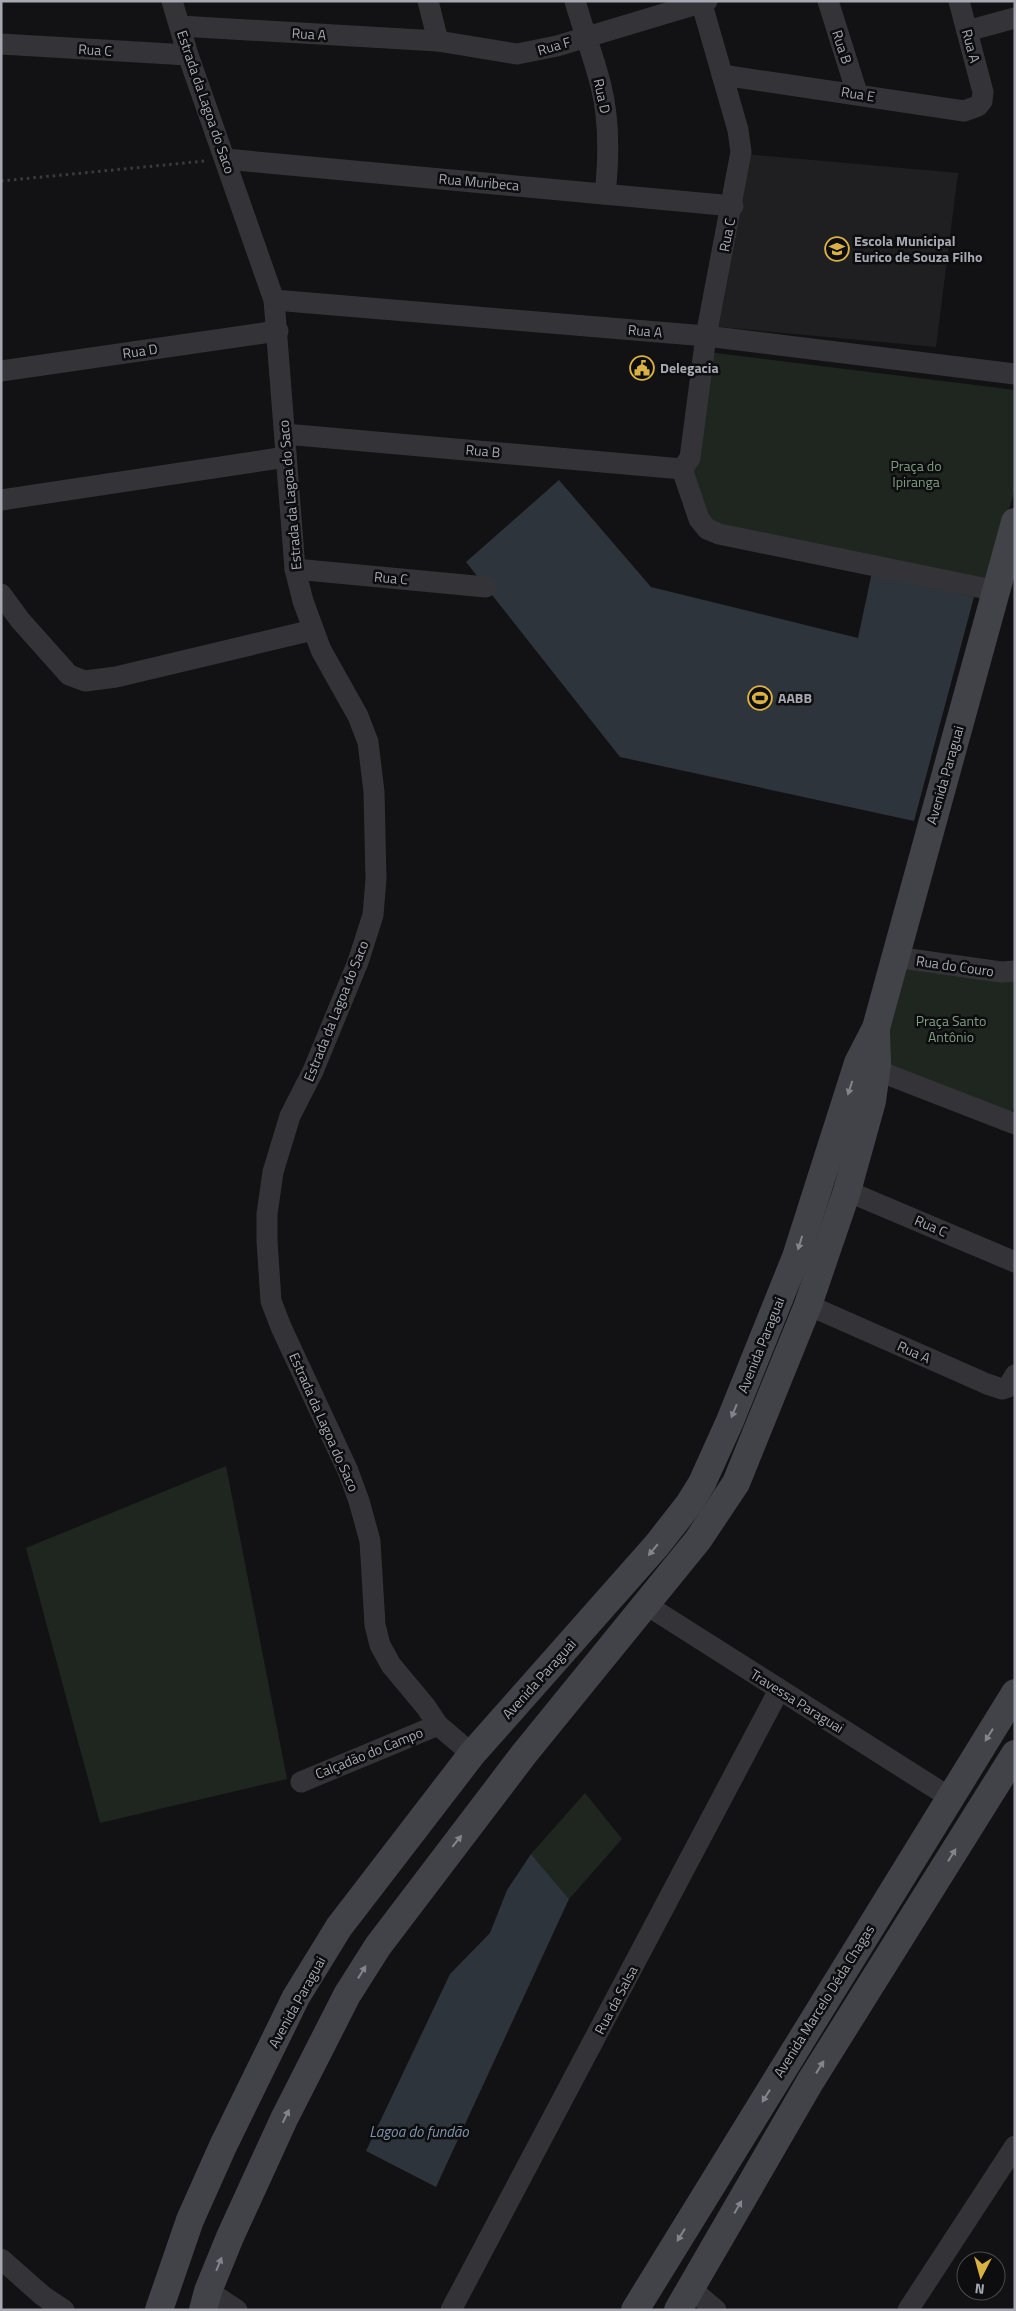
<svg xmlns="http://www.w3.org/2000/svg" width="1016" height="2311" viewBox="0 0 1016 2311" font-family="'Titillium Web',sans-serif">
  <rect width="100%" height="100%" fill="#121214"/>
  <polygon fill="#1f1e20" points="745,154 958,173 936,347 709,326"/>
  <g fill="#1f2620">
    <polygon points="700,351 1015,390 1015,489 986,589 702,524 684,474"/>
    <polygon points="896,961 1015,975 1015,1106 1009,1118 880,1065"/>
    <polygon points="226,1466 287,1779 100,1823 26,1548"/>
    <polygon points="585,1793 622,1839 569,1899 531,1854"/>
  </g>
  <g fill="#2d343b">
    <polygon points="559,480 651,587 858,638 872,572 974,597 914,821 620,757 466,562"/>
    <polygon points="531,1854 569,1899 436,2187 366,2151 450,1974 490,1933 507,1890"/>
  </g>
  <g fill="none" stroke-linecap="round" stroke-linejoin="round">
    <polyline stroke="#3a3b3f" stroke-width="3" stroke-dasharray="2.5 4" stroke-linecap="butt" points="1,181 205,161"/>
    <g stroke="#343438" stroke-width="21">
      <polyline points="172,1 188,55 274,300 295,569 303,601 321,650 358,716 368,742 374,792 376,879 373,915 358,962 313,1071 290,1116 273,1172 267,1214 267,1241 271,1301 281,1327 348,1471 359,1501 370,1541 375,1625 380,1645 391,1665 426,1707 438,1725 472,1754"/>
      <polyline points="428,1 438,41"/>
      <path d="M575,1c8,28 19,57 26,85 9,36 8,72 4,108"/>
      <polyline points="828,1 857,93"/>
      <polyline points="180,26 438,41 517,54 557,46 707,1"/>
      <polyline points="967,31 1015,18"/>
      <polyline points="1,44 188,55"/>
      <polyline points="722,75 964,111 978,106 982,101 983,92 959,1"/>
      <polyline points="225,159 733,206"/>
      <polyline points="274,300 706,336 1015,374"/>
      <polyline points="1,371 278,331"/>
      <polyline points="285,434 682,469"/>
      <polyline points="682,469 690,458 706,336 741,152 738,130 701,1"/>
      <polyline points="682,469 699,519 707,529 719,534 997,591"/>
      <polyline points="1,500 286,457"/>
      <polyline points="295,569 486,587"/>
      <polyline points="1,594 20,620 69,675 85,681 116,677 313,630"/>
      <polyline points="895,957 1001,972 1015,971"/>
      <polyline points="863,1065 1015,1124"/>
      <polyline points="847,1191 1015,1262"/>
      <polyline points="808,1305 987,1384 1002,1389 1008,1387 1015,1375"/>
      <polyline points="645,1604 949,1797"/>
      <polyline points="301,1782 438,1725"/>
      <polyline points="1,2259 43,2296 64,2310"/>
      <polyline points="691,2289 716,2310"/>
      <polyline points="208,2291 237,2310"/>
      <polyline points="451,2310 779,1690"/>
      <polyline points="908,2310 1015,2146"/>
    </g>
    <g stroke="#424348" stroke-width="28">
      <polyline points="159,2310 190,2220 223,2146 296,1997 339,1927 472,1754 657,1545 689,1504 702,1483 730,1421 796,1257 858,1063 876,1028 1015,522"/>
      <polyline points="203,2310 208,2291 230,2237 284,2119 347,1995 378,1946 524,1754 698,1540 736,1483 808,1305 847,1191 872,1101 877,1064 876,1032"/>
      <polyline points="635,2310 1015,1693"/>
      <polyline points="678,2310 810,2082 1015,1754"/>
    </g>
  </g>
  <defs><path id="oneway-solid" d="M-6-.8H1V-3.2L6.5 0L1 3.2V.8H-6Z" transform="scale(1.25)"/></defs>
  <g fill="#83858d">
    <use href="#oneway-solid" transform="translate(850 1088) rotate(108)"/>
    <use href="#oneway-solid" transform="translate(800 1243) rotate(107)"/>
    <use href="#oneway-solid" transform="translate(734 1411) rotate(112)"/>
    <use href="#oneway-solid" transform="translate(653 1550) rotate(130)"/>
    <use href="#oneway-solid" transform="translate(989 1735) rotate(122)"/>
    <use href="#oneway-solid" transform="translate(457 1841) rotate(-51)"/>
    <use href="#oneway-solid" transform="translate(952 1855) rotate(-58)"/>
    <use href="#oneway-solid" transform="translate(362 1972) rotate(-58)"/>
    <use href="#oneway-solid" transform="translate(820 2067) rotate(-58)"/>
    <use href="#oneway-solid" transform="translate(766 2096) rotate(122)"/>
    <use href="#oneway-solid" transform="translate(286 2116) rotate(-64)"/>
    <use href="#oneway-solid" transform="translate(738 2207) rotate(-60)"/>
    <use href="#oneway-solid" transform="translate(681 2235) rotate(122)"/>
    <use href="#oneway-solid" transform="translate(219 2264) rotate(-68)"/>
  </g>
  <defs>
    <g id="school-ring" transform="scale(1.25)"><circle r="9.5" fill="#0d0d0f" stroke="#dab244" stroke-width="1.5"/><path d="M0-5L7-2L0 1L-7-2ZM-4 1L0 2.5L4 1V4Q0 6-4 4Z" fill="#dab244"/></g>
    <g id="civic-ring" transform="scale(1.25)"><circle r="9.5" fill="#0d0d0f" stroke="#dab244" stroke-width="1.5"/><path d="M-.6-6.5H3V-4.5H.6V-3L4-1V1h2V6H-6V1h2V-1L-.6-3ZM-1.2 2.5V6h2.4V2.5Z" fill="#dab244"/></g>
    <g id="stadium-ring" transform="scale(1.25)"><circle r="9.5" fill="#0d0d0f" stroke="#dab244" stroke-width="1.5"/><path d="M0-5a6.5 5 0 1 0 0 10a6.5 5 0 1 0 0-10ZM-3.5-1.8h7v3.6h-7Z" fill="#dab244"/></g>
  </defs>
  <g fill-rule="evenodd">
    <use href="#school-ring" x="837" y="249"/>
    <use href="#civic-ring" x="642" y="368"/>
    <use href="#stadium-ring" x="760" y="698"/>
  </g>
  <g text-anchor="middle" stroke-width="5" stroke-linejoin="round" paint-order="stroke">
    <g font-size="14" fill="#a6a9b2" stroke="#0d0d0f">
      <text transform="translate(309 34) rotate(3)" y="5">Rua A</text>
      <text transform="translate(554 46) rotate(-16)" y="5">Rua F</text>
      <text transform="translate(971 46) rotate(75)" y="5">Rua A</text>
      <text transform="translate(842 47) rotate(72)" y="5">Rua B</text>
      <text transform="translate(95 50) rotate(3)" y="5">Rua C</text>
      <text transform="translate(858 94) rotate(9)" y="5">Rua E</text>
      <text transform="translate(602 96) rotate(78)" y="5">Rua D</text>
      <text transform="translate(206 102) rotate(71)" y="5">Estrada da Lagoa do Saco</text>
      <text transform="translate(479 182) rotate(5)" y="5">Rua Muribeca</text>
      <text transform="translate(727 235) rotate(-79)" y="5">Rua C</text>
      <text transform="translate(645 331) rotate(5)" y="5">Rua A</text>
      <text transform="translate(140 351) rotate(-8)" y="5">Rua D</text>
      <text transform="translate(483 451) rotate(5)" y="5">Rua B</text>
      <text transform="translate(290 495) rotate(-95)" y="5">Estrada da Lagoa do Saco</text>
      <text transform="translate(391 578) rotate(5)" y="5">Rua C</text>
      <text transform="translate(945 775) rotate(-74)" y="5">Avenida Paraguai</text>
      <text transform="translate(955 966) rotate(8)" y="5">Rua do Couro</text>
      <text transform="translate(336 1011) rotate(-68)" y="5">Estrada da Lagoa do Saco</text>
      <text transform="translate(931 1226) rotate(23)" y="5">Rua C</text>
      <text transform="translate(761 1345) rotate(-68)" y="5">Avenida Paraguai</text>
      <text transform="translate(914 1352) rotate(24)" y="5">Rua A</text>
      <text transform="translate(324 1422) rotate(66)" y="5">Estrada da Lagoa do Saco</text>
      <text transform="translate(539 1679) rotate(-48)" y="5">Avenida Paraguai</text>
      <text transform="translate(797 1701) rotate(32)" y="5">Travessa Paraguai</text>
      <text transform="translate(369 1753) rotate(-22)" y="5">Calçadão do Campo</text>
      <text transform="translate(616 2000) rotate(-62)" y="5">Rua da Salsa</text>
      <text transform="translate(824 2001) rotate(-58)" y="5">Avenida Marcelo Déda Chagas</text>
      <text transform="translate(297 2002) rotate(-61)" y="5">Avenida Paraguai</text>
    </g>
    <g font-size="14" font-weight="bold" fill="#a6a9b2" stroke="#0d0d0f" text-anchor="start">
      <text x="854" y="246">Escola Municipal<tspan x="854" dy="16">Eurico de Souza Filho</tspan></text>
      <text x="660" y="373">Delegacia</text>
      <text x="778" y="703">AABB</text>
    </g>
    <g font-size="14" fill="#7f9b82" stroke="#0d0d0f">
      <text x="916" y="471">Praça do<tspan x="916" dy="16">Ipiranga</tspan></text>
      <text x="951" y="1026">Praça Santo<tspan x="951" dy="16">Antônio</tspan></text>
    </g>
    <g font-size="15" font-style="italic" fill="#8093a9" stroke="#0d0d0f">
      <text x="419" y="2137">Lagoa do fundão</text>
    </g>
  </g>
  <rect width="1016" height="2311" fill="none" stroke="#a6a9b2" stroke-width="5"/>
  <g transform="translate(981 2276) rotate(186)"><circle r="24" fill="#0d0d0f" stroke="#4a4b50"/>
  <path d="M0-4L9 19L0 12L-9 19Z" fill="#dab244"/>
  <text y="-8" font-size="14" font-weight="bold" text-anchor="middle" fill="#a6a9b2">N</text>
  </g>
</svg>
